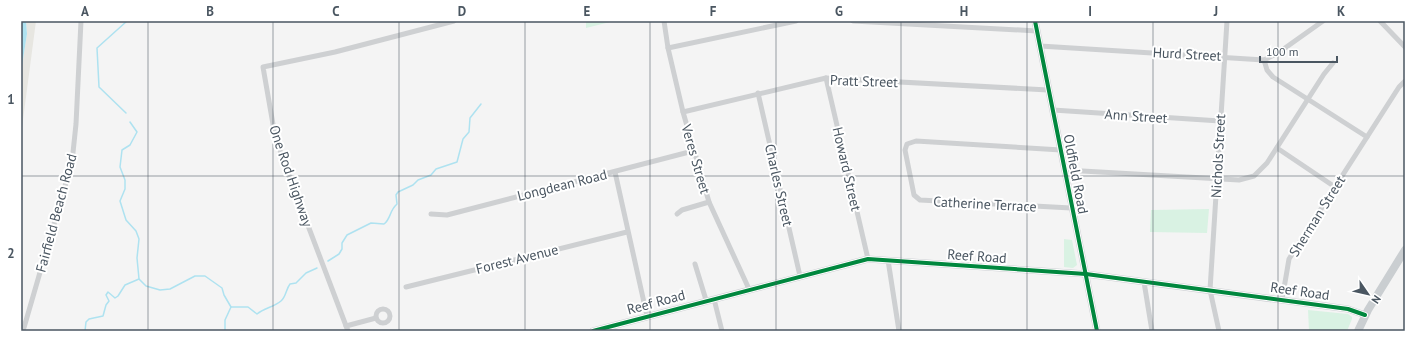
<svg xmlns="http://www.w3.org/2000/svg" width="1426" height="352" viewBox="0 0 1426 352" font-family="'PT Sans',sans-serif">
  <rect width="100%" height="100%" fill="#f4f4f4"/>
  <g fill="#d9f2e3">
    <polygon points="586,21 614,21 586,28"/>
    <polygon points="1209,209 1207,233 1150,232 1151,210"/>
    <polygon points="1064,239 1072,240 1077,265 1073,268 1064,267"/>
    <polygon points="1308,310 1348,314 1352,317 1352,319 1347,331 1309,331"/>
  </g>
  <polygon fill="#e7e6e1" points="26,21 36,21 21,135 21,72 27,34"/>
  <polygon fill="#aee2f0" points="21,21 26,21 27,34 21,72"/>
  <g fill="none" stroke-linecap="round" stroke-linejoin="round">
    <g stroke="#aee2f0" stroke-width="1.5">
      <polyline points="126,113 99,87 97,48 127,21"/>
      <polyline points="130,122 137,132 130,145 122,150 120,167 125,180 125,189 120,201 126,220 136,231 139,239 137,258 139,279 146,286 160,290 170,289 195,276 205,276 222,288 224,295 231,307 225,320 225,331"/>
      <path d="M328,261l11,-7 3,-5v-6l5,-8 24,-12 13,1c7,-5 5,-13 13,-20l-1,-9 2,-3 15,-7 5,-5 13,-5 5,-6 21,-7 6,-23 6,-7 1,-14 11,-14"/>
      <path d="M231,307h17l9,7c7,-6 17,-7 24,-13 5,-4 5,-12 9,-17l6,-1 10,-10 11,-5"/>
      <polyline points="85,331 86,322 89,319 103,316 106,305 109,301 106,295 108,292 115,298 118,296 125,285 139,279"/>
    </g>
    <g stroke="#ced0d2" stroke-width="5">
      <polyline points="664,21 668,48 683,112 709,202 749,289"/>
      <polyline points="853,21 1037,31"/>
      <polyline points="1380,21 1405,47"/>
      <polyline points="1040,46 1264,60 1278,53 1323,21"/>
      <polyline points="668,48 796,21"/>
      <polyline points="1264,60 1267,70 1273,77 1367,137"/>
      <polyline points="826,78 868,259"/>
      <polyline points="758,93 800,276"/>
      <polyline points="1053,110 1220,121"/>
      <polyline points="683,112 826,78 1048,90"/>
      <polyline points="1277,148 1335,187"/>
      <polyline points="1061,150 916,141 907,144 905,150 914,195 920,200 1071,208"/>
      <polyline points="1065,170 1239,180 1254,176 1267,163 1324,74 1333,63"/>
      <polyline points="615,172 647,316"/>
      <polyline points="431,214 447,215 693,151"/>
      <polyline points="677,214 682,210 709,202"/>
      <polyline points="888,260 899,331"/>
      <polyline points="695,264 706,300"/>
      <polyline points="1144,282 1152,331"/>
      <polyline points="406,287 627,232"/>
      <polyline points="714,299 722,331"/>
      <polyline points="1282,300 1289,259 1399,87 1405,81"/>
      <circle cx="383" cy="316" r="7"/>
      <polyline points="346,326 376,318"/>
      <polyline points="23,331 72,162 76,124 81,21"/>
      <polyline points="348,331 282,157 274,130 263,67 335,52 454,21"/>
      <polyline points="1219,331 1210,290 1227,21"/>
    </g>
    <g stroke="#ced0d4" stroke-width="7">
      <polyline points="1035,21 1097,331"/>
      <polyline points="593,331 868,259 1086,274 1348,309 1365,315"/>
    </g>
    <polyline stroke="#caced1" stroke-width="8" points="1358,331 1368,310 1405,250"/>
    <g stroke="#fff" stroke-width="6">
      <g id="cycleway">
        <polyline points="1035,21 1097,331"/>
        <polyline points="593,331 868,259 1086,274 1348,309 1365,315"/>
      </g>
    </g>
    <use href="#cycleway" stroke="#00873e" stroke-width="4"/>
  </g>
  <path fill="none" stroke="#4a5661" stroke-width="1" stroke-opacity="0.55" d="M148,21v310M273,21v310M399,21v310M525,21v310M650,21v310M776,21v310M901,21v310M1027,21v310M1153,21v310M1278,21v310M21,176h1384"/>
  <g text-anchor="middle" stroke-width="4" stroke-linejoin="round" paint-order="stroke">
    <g font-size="14" fill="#4a5661" stroke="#fff">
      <text transform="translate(1187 54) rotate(3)" y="5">Hurd Street</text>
      <text transform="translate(864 81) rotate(2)" y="5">Pratt Street</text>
      <text transform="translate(1136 116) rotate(4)" y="5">Ann Street</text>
      <text transform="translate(1218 156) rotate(-87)" y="5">Nichols Street</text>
      <text transform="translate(696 159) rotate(74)" y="5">Veres Street</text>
      <text transform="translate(847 169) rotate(77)" y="5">Howard Street</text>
      <text transform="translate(1076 174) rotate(79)" y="5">Oldfield Road</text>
      <text transform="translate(291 176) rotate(71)" y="5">One Rod Highway</text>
      <text transform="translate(562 185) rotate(-14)" y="5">Longdean Road</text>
      <text transform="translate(779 185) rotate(77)" y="5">Charles Street</text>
      <text transform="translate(985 204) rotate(3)" y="5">Catherine Terrace</text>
      <text transform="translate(56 213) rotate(-75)" y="5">Fairfield Beach Road</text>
      <text transform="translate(1317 216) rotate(-58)" y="5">Sherman Street</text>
      <text transform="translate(977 256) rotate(4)" y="5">Reef Road</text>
      <text transform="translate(517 259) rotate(-14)" y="5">Forest Avenue</text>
      <text transform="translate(1300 291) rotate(8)" y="5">Reef Road</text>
      <text transform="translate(656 302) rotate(-15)" y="5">Reef Road</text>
    </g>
  </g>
  <rect width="1426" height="352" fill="none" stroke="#ffffff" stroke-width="44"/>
  <g transform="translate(1368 294) rotate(124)" stroke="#ffffff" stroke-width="3" paint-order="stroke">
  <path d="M0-3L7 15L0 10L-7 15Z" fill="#4a5661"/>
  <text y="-6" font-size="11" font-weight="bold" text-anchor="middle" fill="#4a5661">N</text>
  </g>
  <path d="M1260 56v6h77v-6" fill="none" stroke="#4a5661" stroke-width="2"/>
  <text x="1266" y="56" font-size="12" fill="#4a5661" stroke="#ffffff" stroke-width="3" paint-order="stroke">100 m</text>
  <rect x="22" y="22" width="1382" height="308" fill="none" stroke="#4a5661" stroke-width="1.5"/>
  <g font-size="13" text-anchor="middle" font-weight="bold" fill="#4a5661">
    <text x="85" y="16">A</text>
    <text x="210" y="16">B</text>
    <text x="336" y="16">C</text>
    <text x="462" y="16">D</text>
    <text x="587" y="16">E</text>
    <text x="713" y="16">F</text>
    <text x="839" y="16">G</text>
    <text x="964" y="16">H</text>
    <text x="1090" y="16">I</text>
    <text x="1216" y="16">J</text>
    <text x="1341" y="16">K</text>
    <text x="11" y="104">1</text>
    <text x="11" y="258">2</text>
  </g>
</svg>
